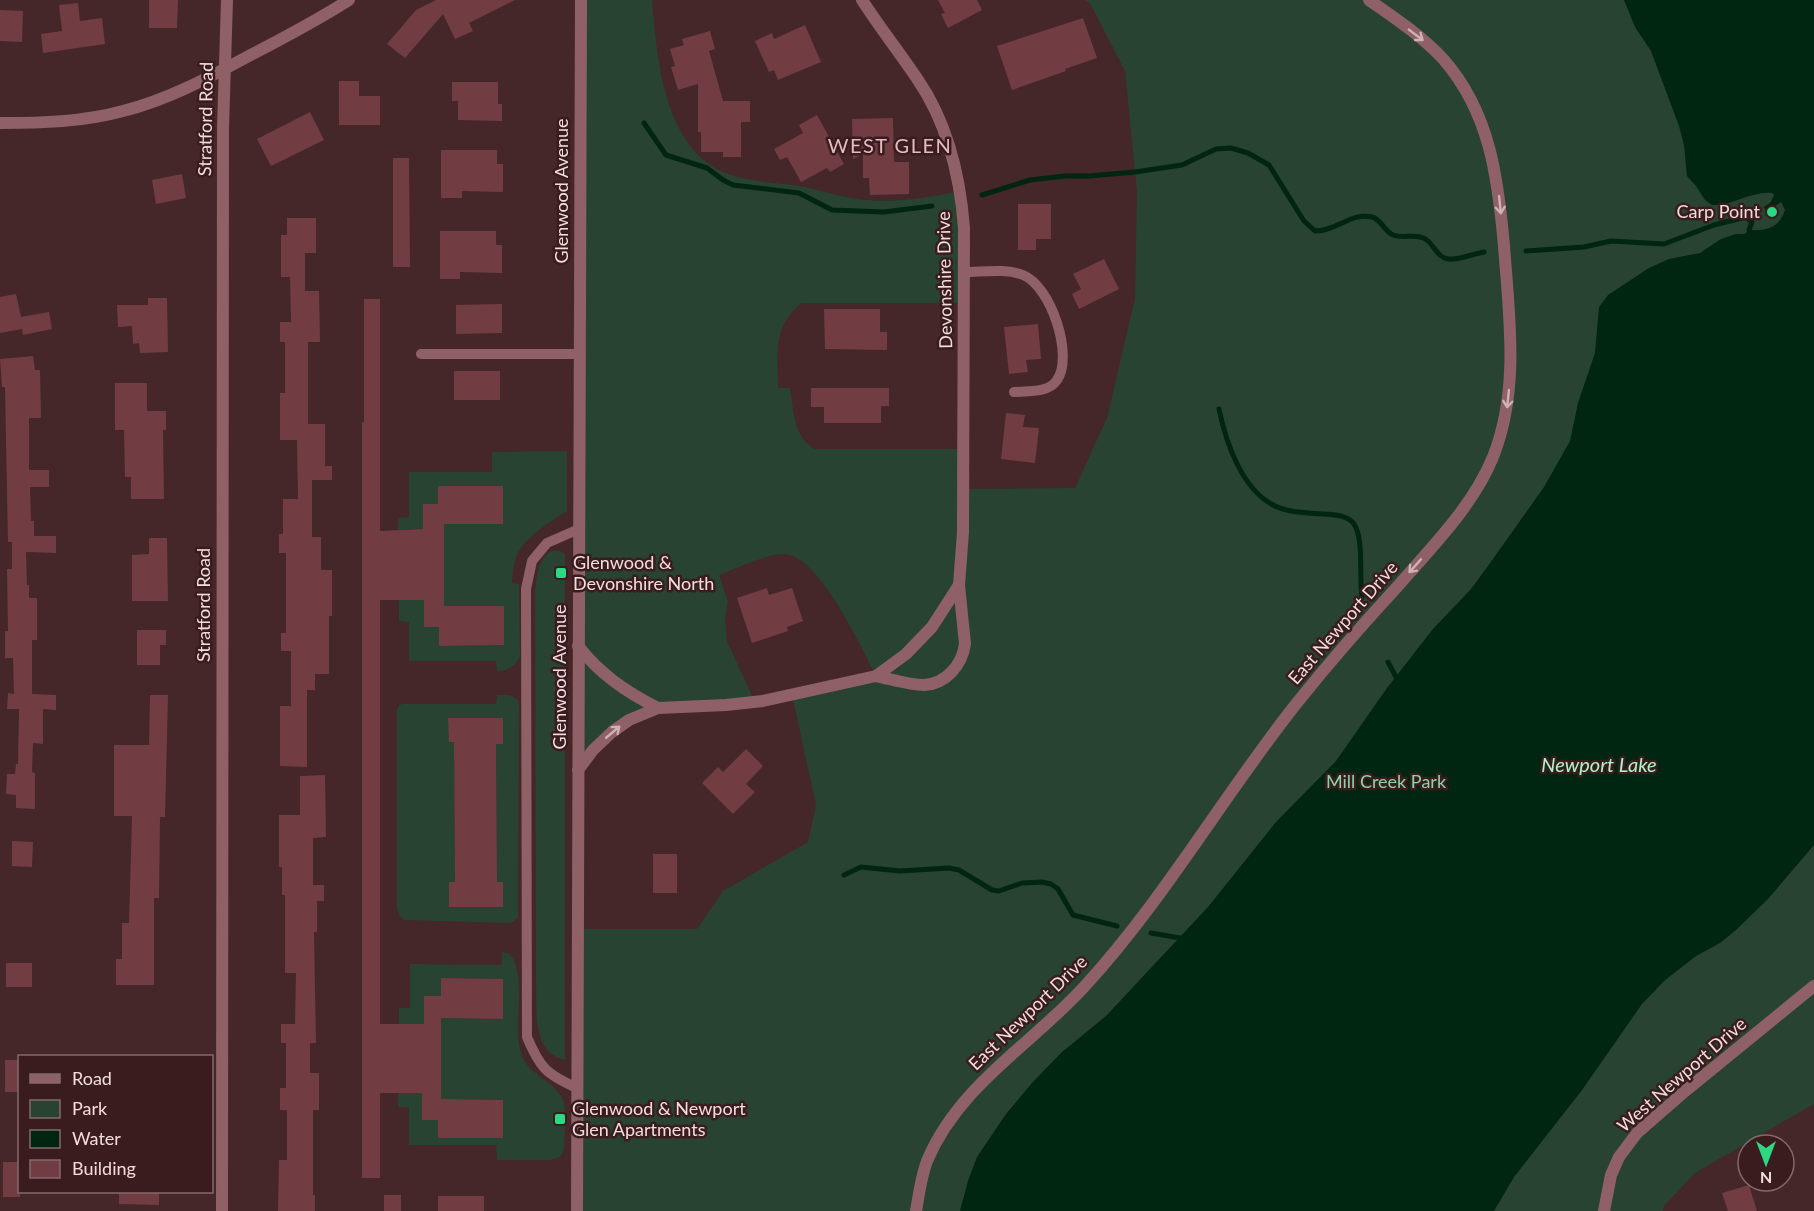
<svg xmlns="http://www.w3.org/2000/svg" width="1814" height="1211" viewBox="0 0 1814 1211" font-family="Lato,sans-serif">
  <rect width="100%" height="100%" fill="#452629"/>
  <g fill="#284332" fill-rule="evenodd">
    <path d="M581,0h71c5,57 11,145 71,172 24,10 52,10 76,14 23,4 44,12 67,14 32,3 64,-3 95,-9l3,112h-162c-30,23 -24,50 -24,85h12c4,23 3,49 25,61h149v40l111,-1 32,-70 28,-120 2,-106 -12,-121 -35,-68 -5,-3h729v1104l-119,69 -31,33 -1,5h-1086l1,-282h119l26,-38 85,-49 8,-37 -24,-110 84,-19c-15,-29 -57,-121 -92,-122 -18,0 -47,14 -65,21l9,27 -3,16 2,23 28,61 -98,6 -28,12 -51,50z"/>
    <path d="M567,451v60c-16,10 -43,27 -50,44 -4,9 -4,19 -5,28l7,1 1,73c-6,10 -12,14 -23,14l-1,-10h-87v-39l-10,-1 -1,-103 11,-1v-45h83v-20zM423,504h16l63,20h-58v82h60v39l-65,1v-19l-15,-1v-26h-19v-71h18z"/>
    <path d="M551,551h9l5,3v506c-34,-7 -28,-52 -29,-79l-1,-386c2,-18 1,-33 16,-44z"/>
    <path d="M497,695h13l8,5 1,5 -1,213 -7,5 -107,-3 -5,-5 -2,-8v-197l2,-5 4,-1h93zM449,718h54v25l-7,1 1,138 6,1v24h-54v-25h6l-1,-140h-5z"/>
    <path d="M502,952l8,2c18,23 2,70 11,99 6,22 35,28 42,47 4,12 1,37 1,50l-4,7 -9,3h-54l-1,-15h-87v-38h-11l1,-99h11v-44l92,1zM441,978l62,1v40l-62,-1v81l62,1v38h-64v-18h-16l-1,-27h-19l1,-69h20v-28h17z"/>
  </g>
  <path fill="#002511" d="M1624,0h190v845l-46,54 -32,31 -16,13 -24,13 -32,25 -22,23 -60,86 -68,87 -20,34h-534l8,-30 9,-24 29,-43 26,-31 29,-30 45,-37 102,-109 68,-85 60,-61 51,-73 46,-59 38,-40 17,-23 56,-79 26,-46 8,-38 17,-50 4,-46 9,-12 41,-27 20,-9 31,-6 21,-14 15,-5h9l4,-4c18,1 30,-2 36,-20l-4,-8 -15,10 -2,-5 7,-5 3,-7 -2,-2c-22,-2 -38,13 -60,12l-7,-5 -9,-14 -9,-10 -3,-31 -5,-19 -28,-75 -16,-24z"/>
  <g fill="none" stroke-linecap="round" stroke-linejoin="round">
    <g stroke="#002511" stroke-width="5">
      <polyline points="644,123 666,155 707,168 723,180 733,185 799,193 832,210 884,212 932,206"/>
      <path d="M982,195l48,-15 35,-4h24l46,-4 47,-7 34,-16 15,-1 17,5 21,12 35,56 11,10c22,0 36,-19 57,-14 9,2 12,14 21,18 8,3 19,0 27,2 13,2 15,20 28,22 12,1 24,-5 36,-7"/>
      <polyline points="1526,251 1584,247 1611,241 1664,244 1714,225 1746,217 1752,222 1749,230"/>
      <path d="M1219,409c7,34 23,81 56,97 15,7 33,7 50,8 10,1 22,1 29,10 10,14 5,53 8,73"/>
      <polyline points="1388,662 1396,677"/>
      <polyline points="844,875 861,867 900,871 949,868 959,870 992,890 999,891 1022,883 1042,882 1051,884 1058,889 1073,915 1117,926"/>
      <polyline points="1151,933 1180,938"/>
    </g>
  </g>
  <g fill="#713d43">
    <polygon points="149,0 178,0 177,28 149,28"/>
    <polygon points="436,0 515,0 469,23 473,31 455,39 443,14 405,58 387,44 416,10"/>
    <polygon points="938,0 977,0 982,10 948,28 941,14 945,13"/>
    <polygon points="78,3 80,21 102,18 105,44 43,53 41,34 62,31 59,5"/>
    <polygon points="0,10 23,11 22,42 0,41"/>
    <polygon points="1083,18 1097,58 1065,69 1066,71 1012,90 997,46"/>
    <polygon points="805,25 821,62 778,80 774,70 769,72 755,41 772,33 774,39"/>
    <polygon points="710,31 715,49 709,51 723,101 750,101 750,122 741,122 741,157 723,157 723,152 701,152 701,132 698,132 698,84 678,90 671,67 675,66 670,49 684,45 682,39"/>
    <polygon points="339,81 359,81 359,96 380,96 380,125 339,125"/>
    <polygon points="452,82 498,82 498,104 502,104 502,121 458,120 458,101 452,101"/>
    <polygon points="310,112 324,140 271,166 257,139"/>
    <polygon points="817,115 844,164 830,172 827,168 801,182 787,157 780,160 774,149 803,133 799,125"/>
    <polygon points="893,118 894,162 909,162 909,194 870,195 869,178 863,178 863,154 853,159 852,119"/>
    <polygon points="441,150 497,150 497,164 503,164 503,192 462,191 462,198 441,198"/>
    <polygon points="393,158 409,158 410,267 393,267"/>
    <polygon points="182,174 186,198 156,204 152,180"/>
    <polygon points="1018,204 1051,204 1051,239 1036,239 1036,250 1018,250"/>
    <polygon points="287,218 316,218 316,253 305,253 305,291 319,291 320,342 308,342 308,424 325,424 325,466 332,466 332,480 312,480 312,537 321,537 321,570 332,570 332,616 329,616 329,674 315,674 315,690 307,690 307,767 280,766 280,706 291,706 291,651 281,651 281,633 286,633 286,553 279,553 279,534 283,534 283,499 298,499 297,440 280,440 280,393 285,393 285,342 280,342 280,322 291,322 290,277 281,277 281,235 287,235"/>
    <polygon points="440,231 496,231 496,245 502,245 502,273 460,272 460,279 440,279"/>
    <polygon points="1104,259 1119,289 1079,309 1072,294 1081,289 1073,274"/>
    <polygon points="16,294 21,317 49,312 52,329 23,335 22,329 0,333 0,297"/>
    <polygon points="148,298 167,298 168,352 140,353 139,343 133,344 132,326 118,327 117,305 148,305"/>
    <polygon points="364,299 380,299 380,531 423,529 423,504 438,504 438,486 503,486 503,524 444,524 444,606 504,606 504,645 439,646 439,627 424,627 424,600 380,600 380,1024 424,1024 424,996 441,996 441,978 503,979 503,1019 441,1018 441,1099 503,1100 503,1138 438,1138 438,1120 422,1120 422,1093 380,1093 380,1178 362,1178 362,422 364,422"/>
    <polygon points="502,304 502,333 456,334 456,305"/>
    <polygon points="824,309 880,309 880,332 887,332 887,350 825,349"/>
    <polygon points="1038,324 1041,359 1026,360 1028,372 1009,374 1004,327"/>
    <polygon points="33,356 35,370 40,370 41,418 29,418 29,470 49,470 49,487 30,487 31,521 34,521 34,536 56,536 56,553 26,552 27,585 29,585 29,598 37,598 37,640 32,640 32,694 56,695 56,710 43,709 43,744 33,743 32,772 35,773 35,809 16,808 16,795 6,794 7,774 15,774 16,764 18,764 19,709 7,709 8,693 14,694 13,658 5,658 5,631 8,631 7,569 12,569 12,542 8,542 5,387 2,387 0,359"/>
    <rect x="454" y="371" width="46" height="29"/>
    <polygon points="115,383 147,383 147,411 166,411 166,430 163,430 164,499 131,499 131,477 125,477 124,430 115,430"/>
    <polygon points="811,388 889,388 889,406 881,406 881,423 824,423 824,407 811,407"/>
    <polygon points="1006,413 1025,415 1023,427 1039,428 1035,463 1001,459"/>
    <polygon points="149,538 167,538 168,601 132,601 132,555 149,554"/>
    <polygon points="767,588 769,595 792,588 803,621 787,627 788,631 752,643 737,598"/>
    <polygon points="137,630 166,630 166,645 160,645 160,665 137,665"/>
    <polygon points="150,695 168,695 165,817 160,817 159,898 154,898 154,985 116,985 116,959 122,959 122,923 129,923 132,816 114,816 114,745 149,745"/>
    <polygon points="448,718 503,718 503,744 496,744 497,882 503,882 503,907 449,907 449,882 455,882 454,742 449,742"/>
    <polygon points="746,749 763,766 746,784 755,792 733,814 702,783 718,767 723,772"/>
    <polygon points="325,775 326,837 313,838 313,885 324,885 324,901 317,901 317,932 314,932 316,1043 310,1043 310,1073 319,1073 319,1110 313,1110 313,1195 315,1195 315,1211 278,1211 279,1160 287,1160 287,1110 280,1110 280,1088 286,1088 286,1043 281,1043 281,1024 295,1024 296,973 285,973 285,895 282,895 282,867 279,867 279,815 300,815 300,776"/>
    <polygon points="12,841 33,842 32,867 12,866"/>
    <rect x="653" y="854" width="24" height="39"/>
    <rect x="6" y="963" width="26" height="24"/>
    <rect x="5" y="1060" width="15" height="32"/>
    <rect x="3" y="1162" width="17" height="35"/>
    <polygon points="1749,1185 1757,1211 1728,1211 1722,1193"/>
    <polygon points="119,1191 159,1191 159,1205 119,1204"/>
    <rect x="384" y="1195" width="17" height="16"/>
    <rect x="438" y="1196" width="46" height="15"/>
  </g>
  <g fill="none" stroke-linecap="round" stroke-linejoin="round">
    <g stroke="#8f6166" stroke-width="10">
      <path d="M964,272c18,0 42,-4 59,3 28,11 51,81 34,105 -8,13 -29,11 -43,12"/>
      <polyline points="421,354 579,354"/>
      <path d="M577,1088c-31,-14 -37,-20 -50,-51l-1,-448 6,-28 15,-18 32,-14"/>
    </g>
    <g stroke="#8f6166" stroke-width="12">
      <path d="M0,123c41,0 83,-1 123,-12 44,-11 83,-32 122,-53 35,-18 71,-37 104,-58"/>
      <path d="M578,646c22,28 48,46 80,62"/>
      <path d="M876,676c15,3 33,9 48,9 22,-1 38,-20 41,-41l-6,-59"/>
      <path d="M578,770l15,-20 19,-18 17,-12 29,-12 68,-3 37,-4 113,-25 30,-22 26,-27 27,-42 4,-53 1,-304c-4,-53 -16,-104 -46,-148 -18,-27 -38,-52 -56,-80"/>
      <polyline points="222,1211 223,128 227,0"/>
      <path d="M916,1211c3,-17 5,-34 11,-50 32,-76 104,-116 157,-174 80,-87 139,-191 212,-283 32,-40 66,-79 101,-117 35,-40 76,-81 96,-130 27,-68 16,-141 11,-211 -6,-68 -14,-133 -60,-186 -21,-23 -49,-42 -75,-60"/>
      <polyline points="1604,1211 1611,1175 1619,1157 1637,1133 1684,1092 1814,986"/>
    </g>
    <polyline stroke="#8f6166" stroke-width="12" points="577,1211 581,0"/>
  </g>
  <defs><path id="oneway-shaft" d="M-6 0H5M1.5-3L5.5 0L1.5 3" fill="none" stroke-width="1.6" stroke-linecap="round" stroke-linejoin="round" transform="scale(1.5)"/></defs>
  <g stroke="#cfb2b4">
    <use href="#oneway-shaft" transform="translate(1416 35) rotate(37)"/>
    <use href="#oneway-shaft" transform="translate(1500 205) rotate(84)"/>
    <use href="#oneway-shaft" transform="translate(1508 399) rotate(96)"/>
    <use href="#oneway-shaft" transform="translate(1415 566) rotate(132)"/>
    <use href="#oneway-shaft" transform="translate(613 732) rotate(-40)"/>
  </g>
  <g fill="#2dd883" stroke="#3a1c1f" stroke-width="2">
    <circle cx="1772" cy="212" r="6"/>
    <rect x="555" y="567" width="12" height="12" rx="3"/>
    <rect x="554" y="1113" width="12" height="12" rx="3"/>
  </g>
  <g text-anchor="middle" stroke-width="5" stroke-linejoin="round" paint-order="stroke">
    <g font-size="18" fill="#f2ddde" stroke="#3a1c1f">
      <text transform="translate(206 119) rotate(-89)" y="6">Stratford Road</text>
      <text transform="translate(562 191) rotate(-90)" y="6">Glenwood Avenue</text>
      <text transform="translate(945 280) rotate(-91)" y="6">Devonshire Drive</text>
      <text transform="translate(204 605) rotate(-90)" y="6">Stratford Road</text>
      <text transform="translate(1343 623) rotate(-49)" y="6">East Newport Drive</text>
      <text transform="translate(560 677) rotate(-90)" y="6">Glenwood Avenue</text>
      <text transform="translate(1028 1013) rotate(-44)" y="6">East Newport Drive</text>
      <text transform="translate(1682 1075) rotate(-41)" y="6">West Newport Drive</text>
    </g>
    <g font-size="18" fill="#f2ddde" stroke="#3a1c1f" text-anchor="start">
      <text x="1760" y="218" text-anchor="end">Carp Point</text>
      <text x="573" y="569">Glenwood &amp;<tspan x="573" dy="21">Devonshire North</tspan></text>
      <text x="572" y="1115">Glenwood &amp; Newport<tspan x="572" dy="21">Glen Apartments</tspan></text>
    </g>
    <g font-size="18" fill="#89d5a4" stroke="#3a1c1f">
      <text x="1386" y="788">Mill Creek Park</text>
    </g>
    <g font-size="20" letter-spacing="1.5" fill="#e4bbbe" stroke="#3a1c1f">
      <text x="890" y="153">WEST GLEN</text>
    </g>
    <g font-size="20" font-style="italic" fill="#a9f6c4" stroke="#3a1c1f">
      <text x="1599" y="772">Newport Lake</text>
    </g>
  </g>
  <rect x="18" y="1055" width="195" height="138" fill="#3a1c1f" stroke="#84696b" stroke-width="1.5"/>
  <rect x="30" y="1074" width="30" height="9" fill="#8f6166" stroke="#84696b" stroke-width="1.5"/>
  <text x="72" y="1085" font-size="18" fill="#f2ddde">Road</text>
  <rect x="30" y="1100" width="30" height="18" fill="#284332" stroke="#84696b" stroke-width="1.5"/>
  <text x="72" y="1115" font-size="18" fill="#f2ddde">Park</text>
  <rect x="30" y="1130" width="30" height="18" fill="#002511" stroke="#84696b" stroke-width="1.5"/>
  <text x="72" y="1145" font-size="18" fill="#f2ddde">Water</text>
  <rect x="30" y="1160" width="30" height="18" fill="#713d43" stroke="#84696b" stroke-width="1.5"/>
  <text x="72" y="1175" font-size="18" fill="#f2ddde">Building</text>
  <g transform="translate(1766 1163) rotate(180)"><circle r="28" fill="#3a1c1f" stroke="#84696b" stroke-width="1.5"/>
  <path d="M0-4.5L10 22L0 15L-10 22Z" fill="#2dd883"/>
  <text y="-9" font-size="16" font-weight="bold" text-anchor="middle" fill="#f2ddde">N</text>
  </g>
</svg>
